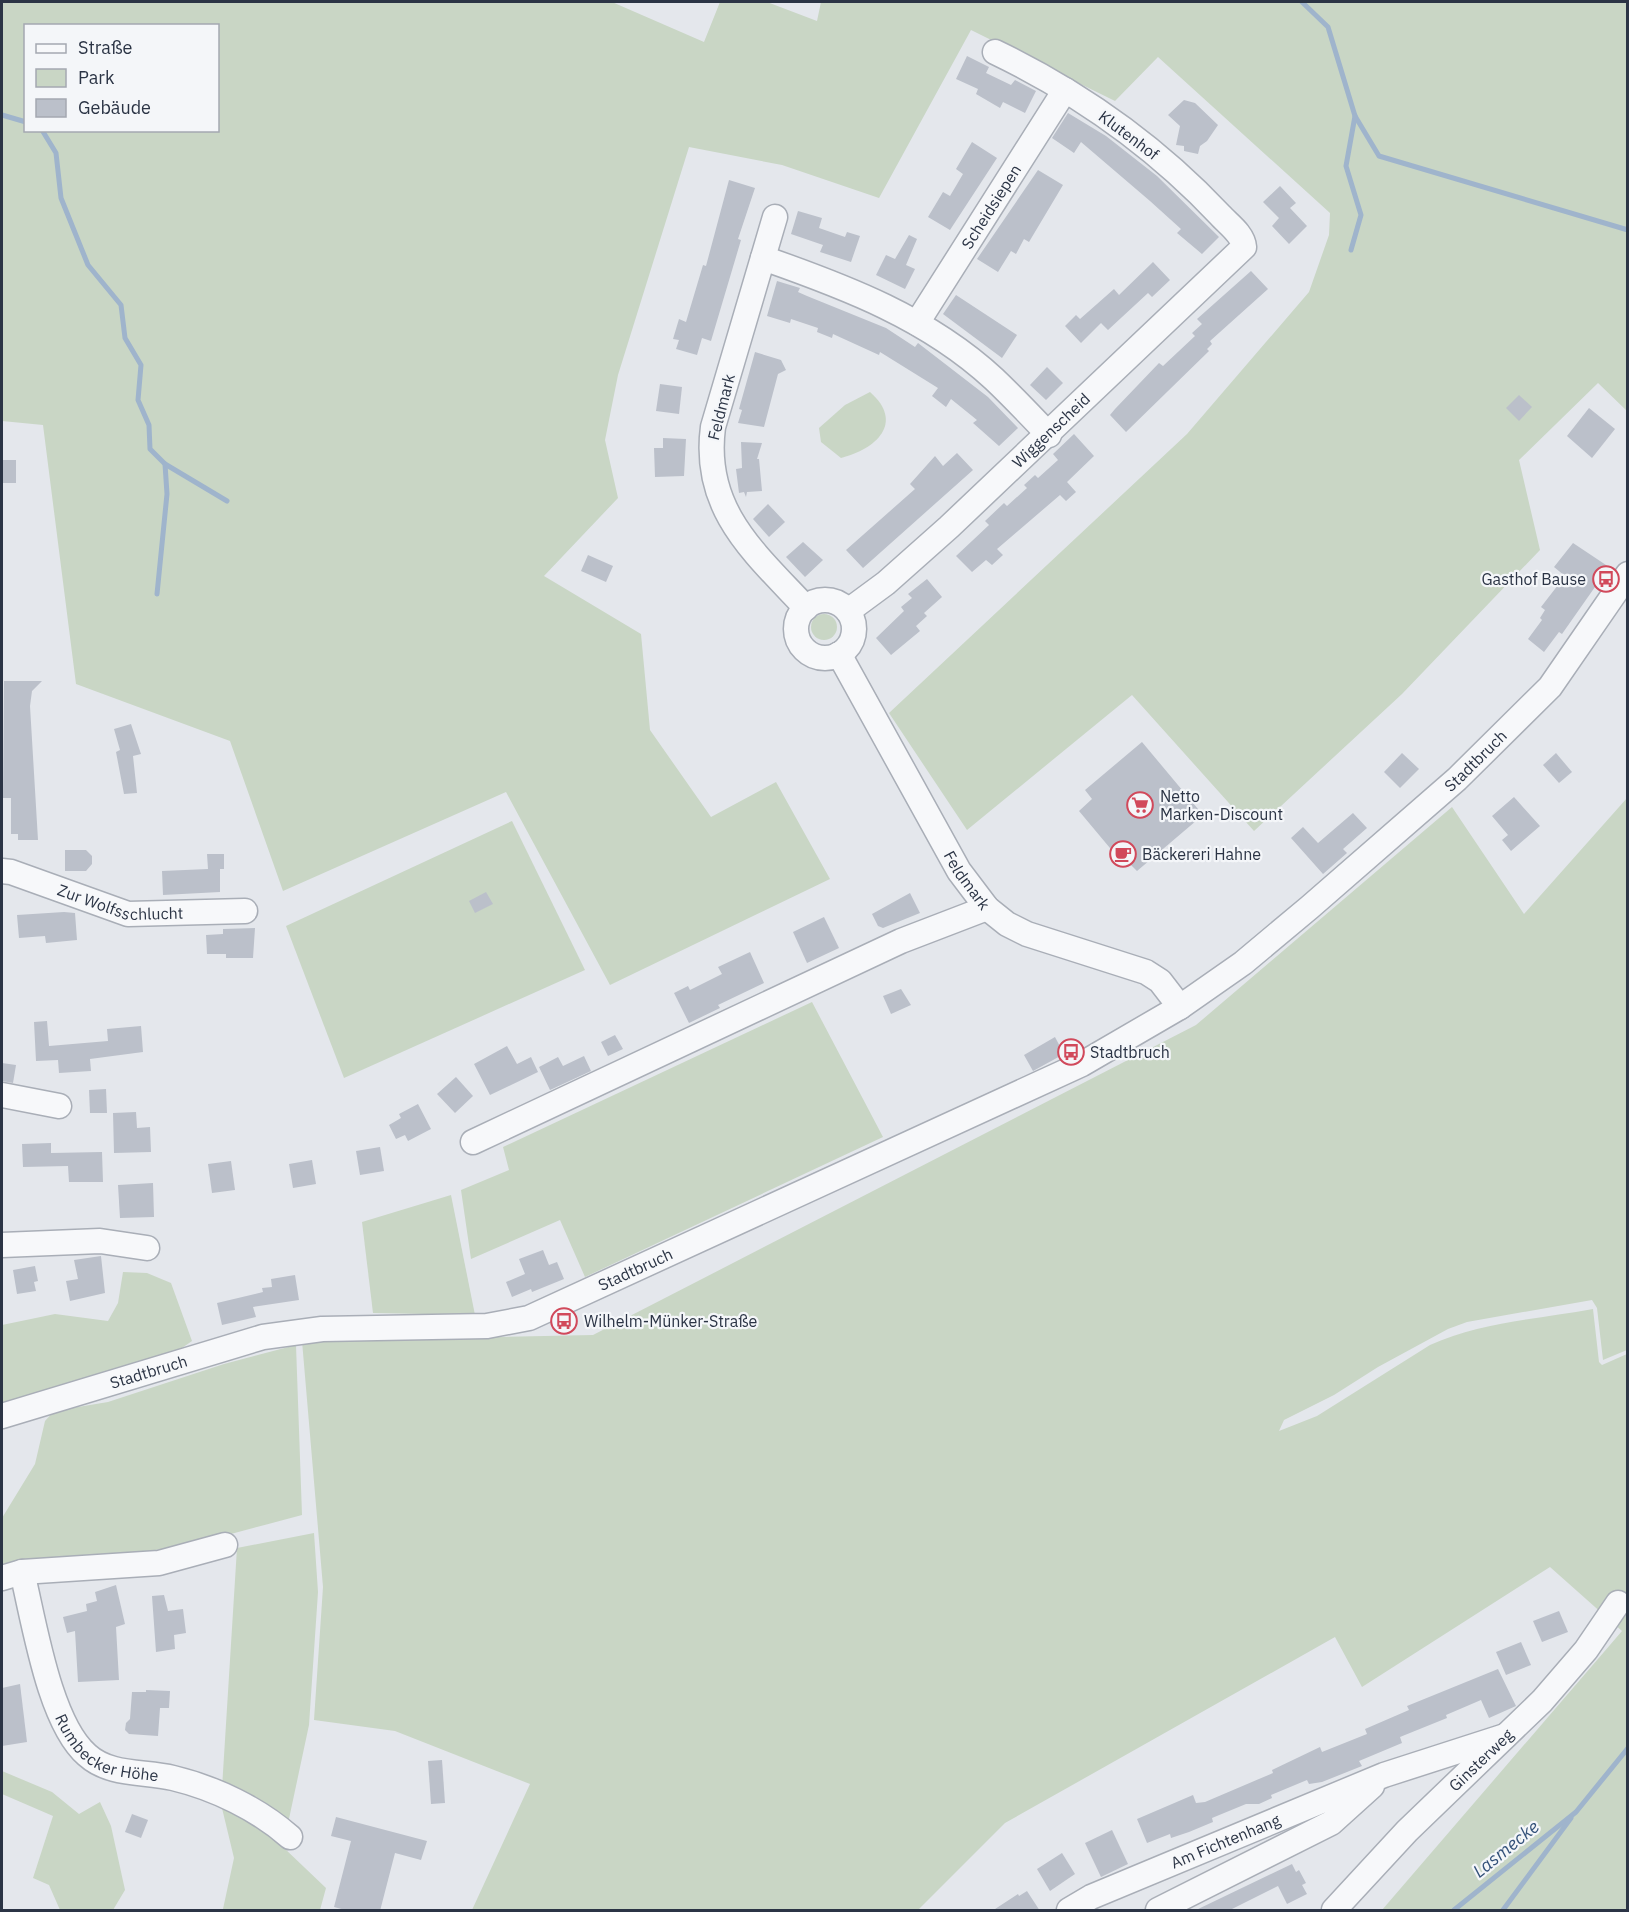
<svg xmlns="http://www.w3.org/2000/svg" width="1629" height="1912" viewBox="0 0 1629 1912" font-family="'IBM Plex Sans',sans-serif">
  <rect width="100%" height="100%" fill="#e4e7ec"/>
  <g fill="#c9d6c5" fill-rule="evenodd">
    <path d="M2,2h610l92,40 16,-40h47l50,19 4,-19h806v409l-29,-28 -79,77 21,90 -138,144 -148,137 -122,-136 -165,135 -78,-117 298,-279 122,-142 20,-57 1,-22 -172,-156 -43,44 -144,-71 -92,168 -97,-33 -93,-18 -71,228 -13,65 13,58 -74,78 97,58 9,96 61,87 65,-35 54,97 -220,106 -104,-193 -223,99 -53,-150 -154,-57 -33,-259 -41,-4zM26,26h192v104h-192z"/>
    <path d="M870,392c35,31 6,57 -29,66l-20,-16 -2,-14 26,-23z"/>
    <circle cx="824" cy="627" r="13"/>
    <path d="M1627,798v552l-24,10 -6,-52 -5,-8 -125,22 -19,7 -70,38 -44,28 -50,25 -5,11 38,-15 113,-71c51,-23 109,-26 163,-36l6,53 3,3 25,-11v556h-245l240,-279 -72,-64 -188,120 -27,-50 -330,186 -87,87h-446l58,-126 -135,-53 -81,-11 9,-133 -21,-246 291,-6 603,-310 256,-218 72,107z"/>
    <polygon points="512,821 585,970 344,1078 286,926"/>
    <polygon points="812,1002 883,1137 585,1277 560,1220 471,1259 461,1190 509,1170 503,1147"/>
    <polygon points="451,1195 475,1315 373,1313 362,1222"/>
    <polygon points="123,1272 147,1273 171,1283 192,1341 179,1350 2,1407 2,1325 55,1314 108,1321 118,1303"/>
    <polygon points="296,1345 302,1515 190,1545 2,1572 2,1518 35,1464 45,1421 54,1411 108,1402 224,1364"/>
    <polygon points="314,1533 318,1592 309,1725 283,1847 326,1888 320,1910 213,1910 223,1909 234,1858 221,1804 237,1548"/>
    <polygon points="2,1771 52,1792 79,1814 100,1802 111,1826 125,1890 113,1910 60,1910 49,1885 33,1878 53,1816 2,1794"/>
  </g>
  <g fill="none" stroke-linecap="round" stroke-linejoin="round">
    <g stroke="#9fb4cc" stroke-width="5">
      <polyline points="1302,2 1328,27 1355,116 1379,156 1628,230"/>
      <polyline points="2,115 26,122"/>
      <polyline points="42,130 56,153 61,198 88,265 121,305 125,338 141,365 138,400 149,425 150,449 165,464 167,494 157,594"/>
      <polyline points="1351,250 1361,215 1346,166 1355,116"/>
      <polyline points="165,464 227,501"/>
      <polyline points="1454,1910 1576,1812 1628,1748"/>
      <polyline points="1503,1910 1571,1818"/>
    </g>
  </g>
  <g fill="#bbc0ca">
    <polygon points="967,56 989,67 986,73 1011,85 1015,80 1036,91 1025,113 1003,102 1000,108 976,94 978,89 956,79"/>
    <polygon points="1184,100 1195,103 1218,125 1207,141 1200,146 1198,154 1184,151 1184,146 1176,145 1180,126 1168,115"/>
    <polygon points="1068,113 1106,136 1157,176 1219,237 1202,254 1177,233 1181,229 1150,201 1081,142 1074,153 1052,138"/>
    <polygon points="972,142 997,158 950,230 928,217 943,192 950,196 963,174 956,169"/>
    <polygon points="1038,170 1063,185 1029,242 1024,239 1016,254 1011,251 998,272 977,259"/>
    <polygon points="729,180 755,188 738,239 741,240 711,341 702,338 697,355 676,349 679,340 673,339 679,319 686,322 703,265 706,266"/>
    <polygon points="1280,186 1296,203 1290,208 1307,226 1289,244 1272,226 1279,218 1263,202"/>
    <polygon points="798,211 822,218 819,228 845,237 847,232 860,236 851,262 820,252 823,245 791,234"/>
    <polygon points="909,235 917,239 906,265 915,269 905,289 876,275 886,255 895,259"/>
    <polygon points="1153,262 1170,280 1152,297 1148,293 1108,330 1101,323 1081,343 1065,326 1076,315 1080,319 1114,289 1119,295"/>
    <polygon points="1251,271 1268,289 1210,341 1212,344 1207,349 1209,351 1126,432 1110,415 1115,409 1159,363 1163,366 1195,336 1192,333 1202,324 1197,319"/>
    <polygon points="777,281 800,288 798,292 807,296 886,328 915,347 918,343 988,397 1018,428 999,446 973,423 977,420 951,399 946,407 932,396 938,388 880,352 879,355 833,334 832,338 817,332 818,328 791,319 790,323 767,316"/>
    <polygon points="956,295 1017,335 1002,358 943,314"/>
    <polygon points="755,352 781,360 786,370 778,374 764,427 738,423 742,410 739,409"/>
    <polygon points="1047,367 1063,383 1046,400 1030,385"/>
    <polygon points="660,384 682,387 679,414 656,411"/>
    <polygon points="1519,395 1532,407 1519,421 1506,408"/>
    <polygon points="1589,408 1615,429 1592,458 1567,436"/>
    <polygon points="1074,434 1094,456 1067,482 1076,492 1066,501 1060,495 997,549 1003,555 992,565 986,560 972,572 956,556 989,525 985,521 1004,503 1007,506 1027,488 1024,485 1035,475 1038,478 1058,460 1053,454"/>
    <polygon points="663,438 686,439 684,476 655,477 654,448 663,448"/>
    <polygon points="741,442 762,443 757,459 759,459 762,491 747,492 746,497 744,492 739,493 736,469 742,468"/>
    <polygon points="957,453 973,470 863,568 846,550 915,489 910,484 935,456 943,466"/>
    <rect x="2" y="460" width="14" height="23"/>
    <polygon points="768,504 785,522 769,537 753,519"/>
    <polygon points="803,542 823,560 805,577 786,557"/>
    <polygon points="1573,543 1609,567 1562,634 1559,632 1544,652 1528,639 1542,620 1540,618 1545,610 1541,607 1565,576 1554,567"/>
    <polygon points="588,555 613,566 606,582 581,571"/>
    <polygon points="927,579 942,597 924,613 927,616 916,626 920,631 891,655 876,638 904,611 901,607 912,598 908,594"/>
    <polygon points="4,681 42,681 32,691 30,706 38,840 18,840 18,834 11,834 11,798 3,798"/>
    <polygon points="131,724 141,754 133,756 137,793 124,794 116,752 120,750 114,729"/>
    <polygon points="1142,742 1203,815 1137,871 1124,858 1120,860 1079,811 1092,799 1085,790"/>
    <polygon points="1402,753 1419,769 1400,788 1384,772"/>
    <polygon points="1556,753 1572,772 1559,783 1543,765"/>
    <polygon points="1514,797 1540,826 1511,851 1502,840 1508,835 1492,816"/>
    <polygon points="1353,813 1367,828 1343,849 1347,853 1323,874 1291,838 1303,827 1318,843"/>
    <polygon points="65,850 86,850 92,856 92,864 86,871 65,871"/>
    <polygon points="207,854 224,854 224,869 220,869 220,892 163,895 162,871 208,869"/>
    <polygon points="486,892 493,904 475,913 469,901"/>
    <polygon points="910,893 920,913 883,928 878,926 872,914"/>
    <polygon points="64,912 75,913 77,940 46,943 45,936 19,938 17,915"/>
    <polygon points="824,917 839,948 807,963 793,932"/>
    <polygon points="255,928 253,958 226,958 226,954 207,954 206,935 223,934 223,929"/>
    <polygon points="750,952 764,983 718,1005 720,1008 689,1023 674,993 688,986 690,990 722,974 718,967"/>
    <polygon points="901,989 911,1005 891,1014 883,996"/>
    <polygon points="47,1021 49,1046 108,1041 107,1029 141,1026 143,1052 90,1059 91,1071 59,1073 58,1060 36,1061 34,1022"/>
    <polygon points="615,1035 623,1049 608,1056 601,1042"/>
    <polygon points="1055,1037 1064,1054 1033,1071 1024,1055"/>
    <polygon points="507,1046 517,1064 531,1057 538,1072 490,1095 474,1064"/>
    <polygon points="584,1056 591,1071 550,1090 539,1067 558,1057 563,1066"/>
    <polygon points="2,1063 16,1065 13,1083 2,1081"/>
    <polygon points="456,1077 473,1096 455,1113 437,1094"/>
    <polygon points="106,1089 107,1113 90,1113 89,1090"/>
    <polygon points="418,1104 431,1129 408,1141 405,1135 396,1139 389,1125 401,1118 399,1114"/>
    <polygon points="136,1112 137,1128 150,1127 151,1152 114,1153 113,1113"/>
    <polygon points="51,1143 51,1153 102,1152 103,1182 69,1182 68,1166 23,1167 22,1144"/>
    <polygon points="380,1147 384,1171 360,1175 356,1151"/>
    <polygon points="312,1160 316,1184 293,1188 289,1164"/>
    <polygon points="231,1161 235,1190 212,1193 208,1164"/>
    <polygon points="153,1183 154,1217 120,1218 118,1185"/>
    <polygon points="543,1250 549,1265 557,1262 564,1279 532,1292 531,1289 512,1297 506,1282 525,1274 519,1259"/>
    <polygon points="101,1256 105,1293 70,1301 66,1281 78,1279 74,1260"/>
    <polygon points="35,1266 38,1281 34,1282 36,1291 17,1294 13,1270"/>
    <polygon points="295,1275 299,1300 253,1307 256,1317 222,1325 217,1303 263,1292 262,1288 272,1287 271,1279"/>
    <polygon points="116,1585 125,1624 116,1627 119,1680 78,1682 75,1631 67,1633 63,1617 87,1611 86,1604 97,1601 95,1592"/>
    <polygon points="164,1595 168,1611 183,1609 186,1633 174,1635 175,1649 156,1652 152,1596"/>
    <polygon points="1559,1611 1568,1632 1542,1642 1533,1621"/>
    <polygon points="1521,1642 1531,1665 1506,1675 1496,1652"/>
    <polygon points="1498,1669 1516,1706 1489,1718 1481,1700 1446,1715 1447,1718 1400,1737 1402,1743 1359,1761 1362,1766 1322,1782 1309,1784 1307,1780 1271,1795 1272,1798 1259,1804 1246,1804 1212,1818 1213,1822 1189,1832 1171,1838 1170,1834 1147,1843 1137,1819 1193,1795 1196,1803 1205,1802 1273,1773 1272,1770 1320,1747 1322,1752 1367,1734 1365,1729 1409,1710 1407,1706"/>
    <polygon points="20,1684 27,1742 2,1746 2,1688"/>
    <polygon points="146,1690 170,1691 169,1708 160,1708 158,1736 129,1734 125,1730 126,1723 130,1719 132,1692 146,1692"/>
    <polygon points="442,1760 445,1803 431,1804 428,1761"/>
    <polygon points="132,1814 148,1820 141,1838 125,1832"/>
    <polygon points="336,1817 427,1841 421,1860 395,1853 380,1911 349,1911 334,1907 351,1841 331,1836"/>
    <polygon points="1112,1830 1128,1864 1101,1877 1085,1843"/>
    <polygon points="1062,1853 1075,1874 1050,1891 1037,1869"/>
    <polygon points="1292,1864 1296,1872 1299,1870 1306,1883 1302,1885 1307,1894 1287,1904 1278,1886 1228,1911 1194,1911"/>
    <polygon points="1027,1891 1040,1911 992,1911 1018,1894 1019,1896"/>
  </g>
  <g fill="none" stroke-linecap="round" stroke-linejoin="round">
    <g stroke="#a9aeb7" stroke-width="27">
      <g id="minor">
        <path d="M775,217l-62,210c-11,83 42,126 93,181"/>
        <path d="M763,258c83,29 165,60 231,121 19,18 37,37 55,56"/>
        <path id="s1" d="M917,323l148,-233"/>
        <circle cx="825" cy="629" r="29"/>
        <path id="s2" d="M848,611l38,-28 63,-56 295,-280c-1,-13 -16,-23 -24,-32 -64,-68 -142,-123 -225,-163"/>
        <path id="s3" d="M839,654l120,217 28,37 20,16 20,10 119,38 14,9 20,26"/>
        <path id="s4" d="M2,871l9,1 117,42 117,-3"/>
        <polyline points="2,1095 59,1106"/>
        <polyline points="473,1142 901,941 987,908"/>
        <polyline points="2,1245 100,1241 147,1248"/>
        <path id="s5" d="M2,1416l261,-79 59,-8 165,-3 42,-8 553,-254 98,-57 63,-44 67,-56 147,-128 93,-92 78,-113"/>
        <path id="s6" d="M22,1572c12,49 27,150 65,183 23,21 57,16 86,23 42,10 85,31 117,59"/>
        <polyline points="2,1578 22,1572 159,1563 225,1545"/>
        <path id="s7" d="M1069,1910l22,-13 293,-122 121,-39"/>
        <polyline points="1158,1910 1331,1823 1372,1786"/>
        <path id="s8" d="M1334,1910l73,-79 135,-130 44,-51 32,-47"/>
      </g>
    </g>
    <use href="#minor" stroke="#f7f8fa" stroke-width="24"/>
  </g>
  <defs>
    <g id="bus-ring" transform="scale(1.35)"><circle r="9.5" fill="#f4f6f9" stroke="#d1495b" stroke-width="1.5"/><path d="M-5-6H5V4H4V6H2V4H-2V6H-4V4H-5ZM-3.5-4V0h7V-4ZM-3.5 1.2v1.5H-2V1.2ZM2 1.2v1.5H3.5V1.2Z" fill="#d1495b"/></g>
    <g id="supermarket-ring" transform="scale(1.35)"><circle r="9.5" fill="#f4f6f9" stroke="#d1495b" stroke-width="1.5"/><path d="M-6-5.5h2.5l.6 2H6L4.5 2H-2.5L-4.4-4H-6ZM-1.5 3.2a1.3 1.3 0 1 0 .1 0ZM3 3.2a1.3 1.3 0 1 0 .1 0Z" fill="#d1495b"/></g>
    <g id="cafe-ring" transform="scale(1.35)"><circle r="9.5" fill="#f4f6f9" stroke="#d1495b" stroke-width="1.5"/><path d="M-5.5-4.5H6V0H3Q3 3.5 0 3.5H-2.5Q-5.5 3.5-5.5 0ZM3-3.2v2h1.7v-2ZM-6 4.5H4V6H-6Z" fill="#d1495b"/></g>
  </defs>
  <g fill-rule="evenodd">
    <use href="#bus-ring" x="1606" y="579"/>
    <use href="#supermarket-ring" x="1140" y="805"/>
    <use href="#cafe-ring" x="1123" y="854"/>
    <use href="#bus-ring" x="1071" y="1052"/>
    <use href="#bus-ring" x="564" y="1321"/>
  </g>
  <g text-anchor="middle" stroke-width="4.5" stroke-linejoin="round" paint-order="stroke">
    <g font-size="16" fill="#2b3445" stroke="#f4f6f9">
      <text transform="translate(1129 135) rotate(37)" y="6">Klutenhof</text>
      <text dy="6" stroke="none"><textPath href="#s1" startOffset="138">Scheidsiepen</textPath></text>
      <text transform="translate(721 407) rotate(-76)" y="6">Feldmark</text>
      <text dy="6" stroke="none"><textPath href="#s2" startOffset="272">Wiggenscheid</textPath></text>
      <text dy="6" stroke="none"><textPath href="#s5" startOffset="1647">Stadtbruch</textPath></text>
      <text dy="6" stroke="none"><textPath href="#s3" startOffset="260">Feldmark</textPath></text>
      <text dy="6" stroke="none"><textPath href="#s4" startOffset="124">Zur Wolfsschlucht</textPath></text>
      <text dy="6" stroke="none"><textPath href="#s5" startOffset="657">Stadtbruch</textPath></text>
      <text dy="6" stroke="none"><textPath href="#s5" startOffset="153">Stadtbruch</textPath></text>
      <text dy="6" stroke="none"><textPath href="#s6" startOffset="210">Rumbecker Höhe</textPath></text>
      <text dy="6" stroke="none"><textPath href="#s8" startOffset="210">Ginsterweg</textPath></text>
      <text dy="6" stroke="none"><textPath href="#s7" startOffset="171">Am Fichtenhang</textPath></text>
    </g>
    <g font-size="16" fill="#2b3445" stroke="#f4f6f9" text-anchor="start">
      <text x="1586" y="585" text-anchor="end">Gasthof Bause</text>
      <text x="1160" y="802">Netto<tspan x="1160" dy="18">Marken-Discount</tspan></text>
      <text x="1142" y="860">Bäckereri Hahne</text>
      <text x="1090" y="1058">Stadtbruch</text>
      <text x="584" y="1327">Wilhelm-Münker-Straße</text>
    </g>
    <g font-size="18" font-style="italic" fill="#34527a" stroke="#f4f6f9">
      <text transform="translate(1506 1849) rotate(-39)" y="6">Lasmecke</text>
    </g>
  </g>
  <rect width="1629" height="1912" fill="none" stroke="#2b3445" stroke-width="6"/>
  <rect x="24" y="24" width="195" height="108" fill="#f4f6f9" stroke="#a4a8b1" stroke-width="1.5"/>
  <rect x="36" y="44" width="30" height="9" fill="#f7f8fa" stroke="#a4a8b1" stroke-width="1.5"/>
  <text x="78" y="54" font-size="18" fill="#2b3445">Straße</text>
  <rect x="36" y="69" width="30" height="18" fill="#c9d6c5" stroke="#a4a8b1" stroke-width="1.5"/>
  <text x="78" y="84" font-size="18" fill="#2b3445">Park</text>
  <rect x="36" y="99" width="30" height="18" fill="#bbc0ca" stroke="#a4a8b1" stroke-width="1.5"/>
  <text x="78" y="114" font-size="18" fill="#2b3445">Gebäude</text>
</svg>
